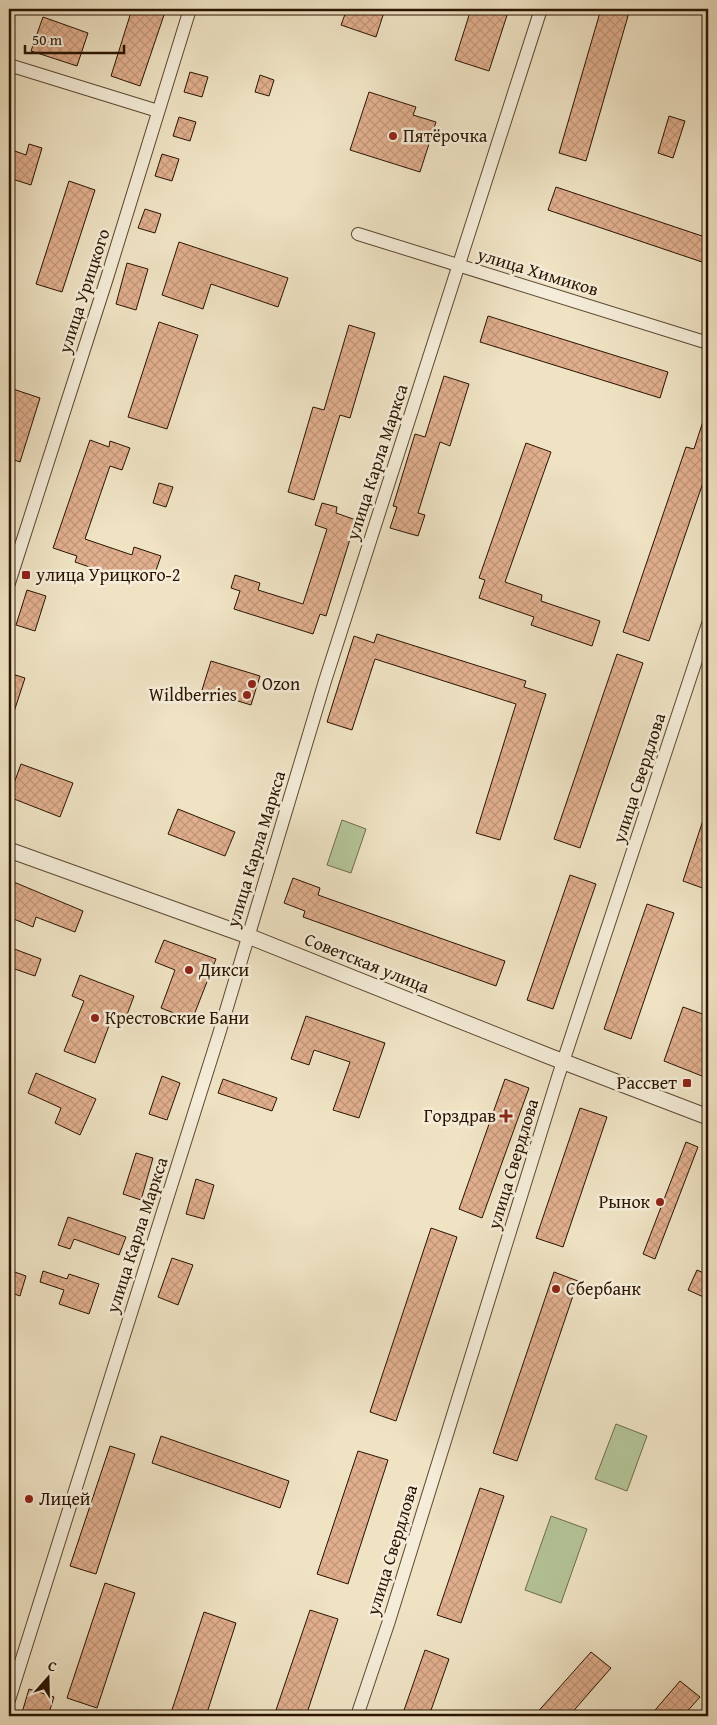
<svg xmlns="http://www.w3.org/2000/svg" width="717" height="1725" viewBox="0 0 717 1725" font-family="'Gentium Book Plus',serif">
  <defs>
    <pattern id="building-cross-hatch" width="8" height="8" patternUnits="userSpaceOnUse" patternTransform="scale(1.25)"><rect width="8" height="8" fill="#e1af8e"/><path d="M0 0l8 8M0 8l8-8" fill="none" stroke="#c19679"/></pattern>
  </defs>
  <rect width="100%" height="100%" fill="#efe3c4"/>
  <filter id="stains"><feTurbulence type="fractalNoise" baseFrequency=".004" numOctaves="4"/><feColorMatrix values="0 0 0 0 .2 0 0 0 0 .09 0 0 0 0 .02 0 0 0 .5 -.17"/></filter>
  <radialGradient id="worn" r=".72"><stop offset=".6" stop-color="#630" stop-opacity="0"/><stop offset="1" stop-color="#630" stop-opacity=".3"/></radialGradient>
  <g fill="#b4c598" stroke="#6f6c4c">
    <polygon points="342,820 366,829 351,873 327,865"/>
    <polygon points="616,1424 647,1436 627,1491 595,1479"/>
    <polygon points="551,1516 587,1529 561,1603 525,1590"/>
  </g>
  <g fill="url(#building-cross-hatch)" stroke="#2a1401">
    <polygon points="132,9 166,9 140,86 111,76"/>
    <polygon points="347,9 385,9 376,37 341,25"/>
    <polygon points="471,9 509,9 489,71 455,60"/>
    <polygon points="601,9 630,9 586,161 559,153"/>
    <polygon points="43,17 88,33 77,66 31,51"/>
    <polygon points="190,72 208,77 202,97 184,92"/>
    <polygon points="260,75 274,80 269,96 255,92"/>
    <polygon points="369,92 416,107 413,115 436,122 420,172 350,150"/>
    <polygon points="669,116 685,121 673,158 658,153"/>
    <polygon points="179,117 196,122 190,141 173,136"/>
    <polygon points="29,144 42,148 31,185 9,178 9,149 26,155"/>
    <polygon points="162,154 179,159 172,181 155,176"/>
    <polygon points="69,181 95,190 62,292 36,284"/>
    <polygon points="556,187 708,238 708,255 705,263 548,210"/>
    <polygon points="145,209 161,214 155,233 138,228"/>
    <polygon points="179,242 288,278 278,307 211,284 203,309 162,295"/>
    <polygon points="127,263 148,269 136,310 116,304"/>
    <polygon points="488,316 668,372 660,398 480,342"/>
    <polygon points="159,322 198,335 167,429 128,417"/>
    <polygon points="349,325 375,333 350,418 340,415 314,500 288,492 313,407 324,410"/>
    <polygon points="444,376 469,384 450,446 440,442 418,513 425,515 418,536 390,528 397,507 393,506 415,434 425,437"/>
    <polygon points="13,389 40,398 20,462 9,458 9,404"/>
    <polygon points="706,412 708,412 708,468 649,641 623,632 686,447 694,449"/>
    <polygon points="90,440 109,447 110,441 130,448 122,470 110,466 85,539 132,555 134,547 161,556 153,579 133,572 130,581 75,562 77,556 53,548"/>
    <polygon points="526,443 551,452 505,582 542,595 541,601 600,621 592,646 531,625 534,617 479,598 485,580 479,578"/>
    <polygon points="159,483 173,487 166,507 153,503"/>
    <polygon points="322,503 337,507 336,513 356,520 326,616 320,614 313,634 234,609 240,591 231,588 235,575 260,583 258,590 303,604 327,529 315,525"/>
    <polygon points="27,590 46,596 35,631 16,625"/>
    <polygon points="377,634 526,681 524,687 546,694 500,840 476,833 516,704 375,659 352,730 327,722 354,636 374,643"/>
    <polygon points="617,654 643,663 580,848 554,839"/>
    <polygon points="211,661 260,676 251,705 202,690"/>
    <polygon points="9,673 25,678 11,721 9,720"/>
    <polygon points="21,764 73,783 60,817 9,797"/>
    <polygon points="178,809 235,832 225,856 168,834"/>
    <polygon points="706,811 708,811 708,890 683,881"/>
    <polygon points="570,875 596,884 553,1009 527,1000"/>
    <polygon points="293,878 320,888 318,895 505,961 496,986 303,917 305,911 284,903"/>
    <polygon points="9,880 83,911 75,932 36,917 33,927 9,917"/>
    <polygon points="647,904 674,913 631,1039 604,1029"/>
    <polygon points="164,940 216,959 192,1020 161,1008 175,970 155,962"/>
    <polygon points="9,947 41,959 35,976 9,967"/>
    <polygon points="80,975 134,996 125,1020 113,1015 95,1063 64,1051 84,1001 72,996"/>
    <polygon points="683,1007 708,1016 708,1060 702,1076 664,1061"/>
    <polygon points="306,1016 385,1043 359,1118 333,1110 350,1062 314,1050 309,1065 291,1059"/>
    <polygon points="36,1073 96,1099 80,1135 55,1123 61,1108 28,1093"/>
    <polygon points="162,1076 180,1083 167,1120 149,1114"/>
    <polygon points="223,1079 277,1098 272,1111 218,1093"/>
    <polygon points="505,1079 529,1088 482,1218 459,1209"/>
    <polygon points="580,1108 607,1117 563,1247 536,1238"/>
    <polygon points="686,1142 698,1147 655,1259 643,1254"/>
    <polygon points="136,1153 153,1158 141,1200 123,1194"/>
    <polygon points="196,1179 214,1185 204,1219 186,1214"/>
    <polygon points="68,1217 126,1237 119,1255 74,1239 70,1249 58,1245"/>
    <polygon points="431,1228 457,1237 396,1421 370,1412"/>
    <polygon points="172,1258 193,1265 178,1305 158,1297"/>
    <polygon points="9,1270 26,1276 20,1296 9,1292"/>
    <polygon points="697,1270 708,1275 708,1299 688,1290"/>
    <polygon points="43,1271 67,1279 69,1274 99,1284 89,1314 59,1304 64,1290 40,1282"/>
    <polygon points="554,1272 578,1281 517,1461 493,1453"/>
    <polygon points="161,1436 289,1481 280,1508 152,1463"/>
    <polygon points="110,1446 135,1454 96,1574 70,1566"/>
    <polygon points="358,1451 388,1460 348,1584 317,1574"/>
    <polygon points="480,1488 504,1496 461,1623 437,1615"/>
    <polygon points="105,1583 135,1593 97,1708 67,1698"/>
    <polygon points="310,1610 338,1619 306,1716 274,1716"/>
    <polygon points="204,1612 236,1623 206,1716 170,1716"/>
    <polygon points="425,1650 449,1659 429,1716 402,1716"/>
    <polygon points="591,1652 611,1668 569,1716 534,1716"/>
    <polygon points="680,1681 700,1697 683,1716 650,1716"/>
    <polygon points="29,1689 54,1697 48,1716 21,1716"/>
  </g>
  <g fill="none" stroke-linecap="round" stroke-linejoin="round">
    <g stroke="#5b4832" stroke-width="14">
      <g id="minor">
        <polyline points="9,65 158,111"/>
        <polyline points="358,234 708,343"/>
        <polyline points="9,583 107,278 190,9"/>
        <polyline points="9,1700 219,1034 325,681 541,9"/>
        <polyline points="357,1716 389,1621 558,1077 708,624"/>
      </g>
    </g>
    <g stroke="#5b4832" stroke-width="17">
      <polyline id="tertiary" points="9,850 248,936 551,1057 708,1117"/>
    </g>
    <use href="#minor" stroke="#f5edd9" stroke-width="12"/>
    <use href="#tertiary" stroke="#f5edd9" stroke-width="15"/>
  </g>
  <g fill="#8f2418" stroke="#f5edd9" stroke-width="2">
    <circle cx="393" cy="136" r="5"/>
    <rect x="21" y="570" width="10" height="10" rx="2.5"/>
    <circle cx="252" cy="684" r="5"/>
    <circle cx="247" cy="695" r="5"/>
    <circle cx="189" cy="970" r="5"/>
    <circle cx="95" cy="1018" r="5"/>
    <rect x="682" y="1078" width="10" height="10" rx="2.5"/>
    <path d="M503.5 1108.5h5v5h5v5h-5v5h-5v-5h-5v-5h5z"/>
    <circle cx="660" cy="1202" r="5"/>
    <circle cx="556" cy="1289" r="5"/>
    <circle cx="29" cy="1499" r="5"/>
  </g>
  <g text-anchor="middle" stroke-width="5" stroke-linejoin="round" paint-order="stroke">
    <g font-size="18" fill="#2a1401" stroke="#f5edd9" text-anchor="start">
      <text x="403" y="142">Пятёрочка</text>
      <text x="36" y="581">улица Урицкого-2</text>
      <text x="262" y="690">Ozon</text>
      <text x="237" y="701" text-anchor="end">Wildberries</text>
      <text x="199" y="976">Дикси</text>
      <text x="105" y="1024">Крестовские Бани</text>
      <text x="677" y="1089" text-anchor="end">Рассвет</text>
      <text x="496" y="1122" text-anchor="end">Горздрав</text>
      <text x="650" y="1208" text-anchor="end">Рынок</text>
      <text x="566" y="1295">Сбербанк</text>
      <text x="39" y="1505">Лицей</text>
    </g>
    <g font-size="18" fill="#2a1401" stroke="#f5edd9">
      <text transform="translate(538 272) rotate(17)" y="6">улица Химиков</text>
      <text transform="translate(84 291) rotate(-72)" y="6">улица Урицкого</text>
      <text transform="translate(377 462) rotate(-72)" y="6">улица Карла Маркса</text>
      <text transform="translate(639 778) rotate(-72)" y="6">улица Свердлова</text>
      <text transform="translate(256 849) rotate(-73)" y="6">улица Карла Маркса</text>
      <text transform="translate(367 963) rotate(22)" y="6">Советская улица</text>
      <text transform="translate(513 1164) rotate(-73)" y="6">улица Свердлова</text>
      <text transform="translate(137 1235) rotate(-72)" y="6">улица Карла Маркса</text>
      <text transform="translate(392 1550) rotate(-73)" y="6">улица Свердлова</text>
    </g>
  </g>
  <rect width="717" height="1725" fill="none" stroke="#efe3c4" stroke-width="30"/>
  <rect x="10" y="10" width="697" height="1705" fill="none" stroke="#2a1401" stroke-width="2.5"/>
  <rect x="15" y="15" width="687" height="1695" fill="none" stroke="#2a1401"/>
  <g transform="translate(48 1678) rotate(20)" stroke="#f5edd9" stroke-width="4" paint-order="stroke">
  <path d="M0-4L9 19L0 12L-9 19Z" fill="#2a1401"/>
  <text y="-8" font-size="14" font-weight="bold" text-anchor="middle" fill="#2a1401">С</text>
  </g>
  <path d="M25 45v8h99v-8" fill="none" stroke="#2a1401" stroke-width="2.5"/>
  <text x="32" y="45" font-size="15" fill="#2a1401" stroke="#f5edd9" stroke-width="4" paint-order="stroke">50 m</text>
  <rect width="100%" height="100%" filter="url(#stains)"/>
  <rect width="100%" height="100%" fill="url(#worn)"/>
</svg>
